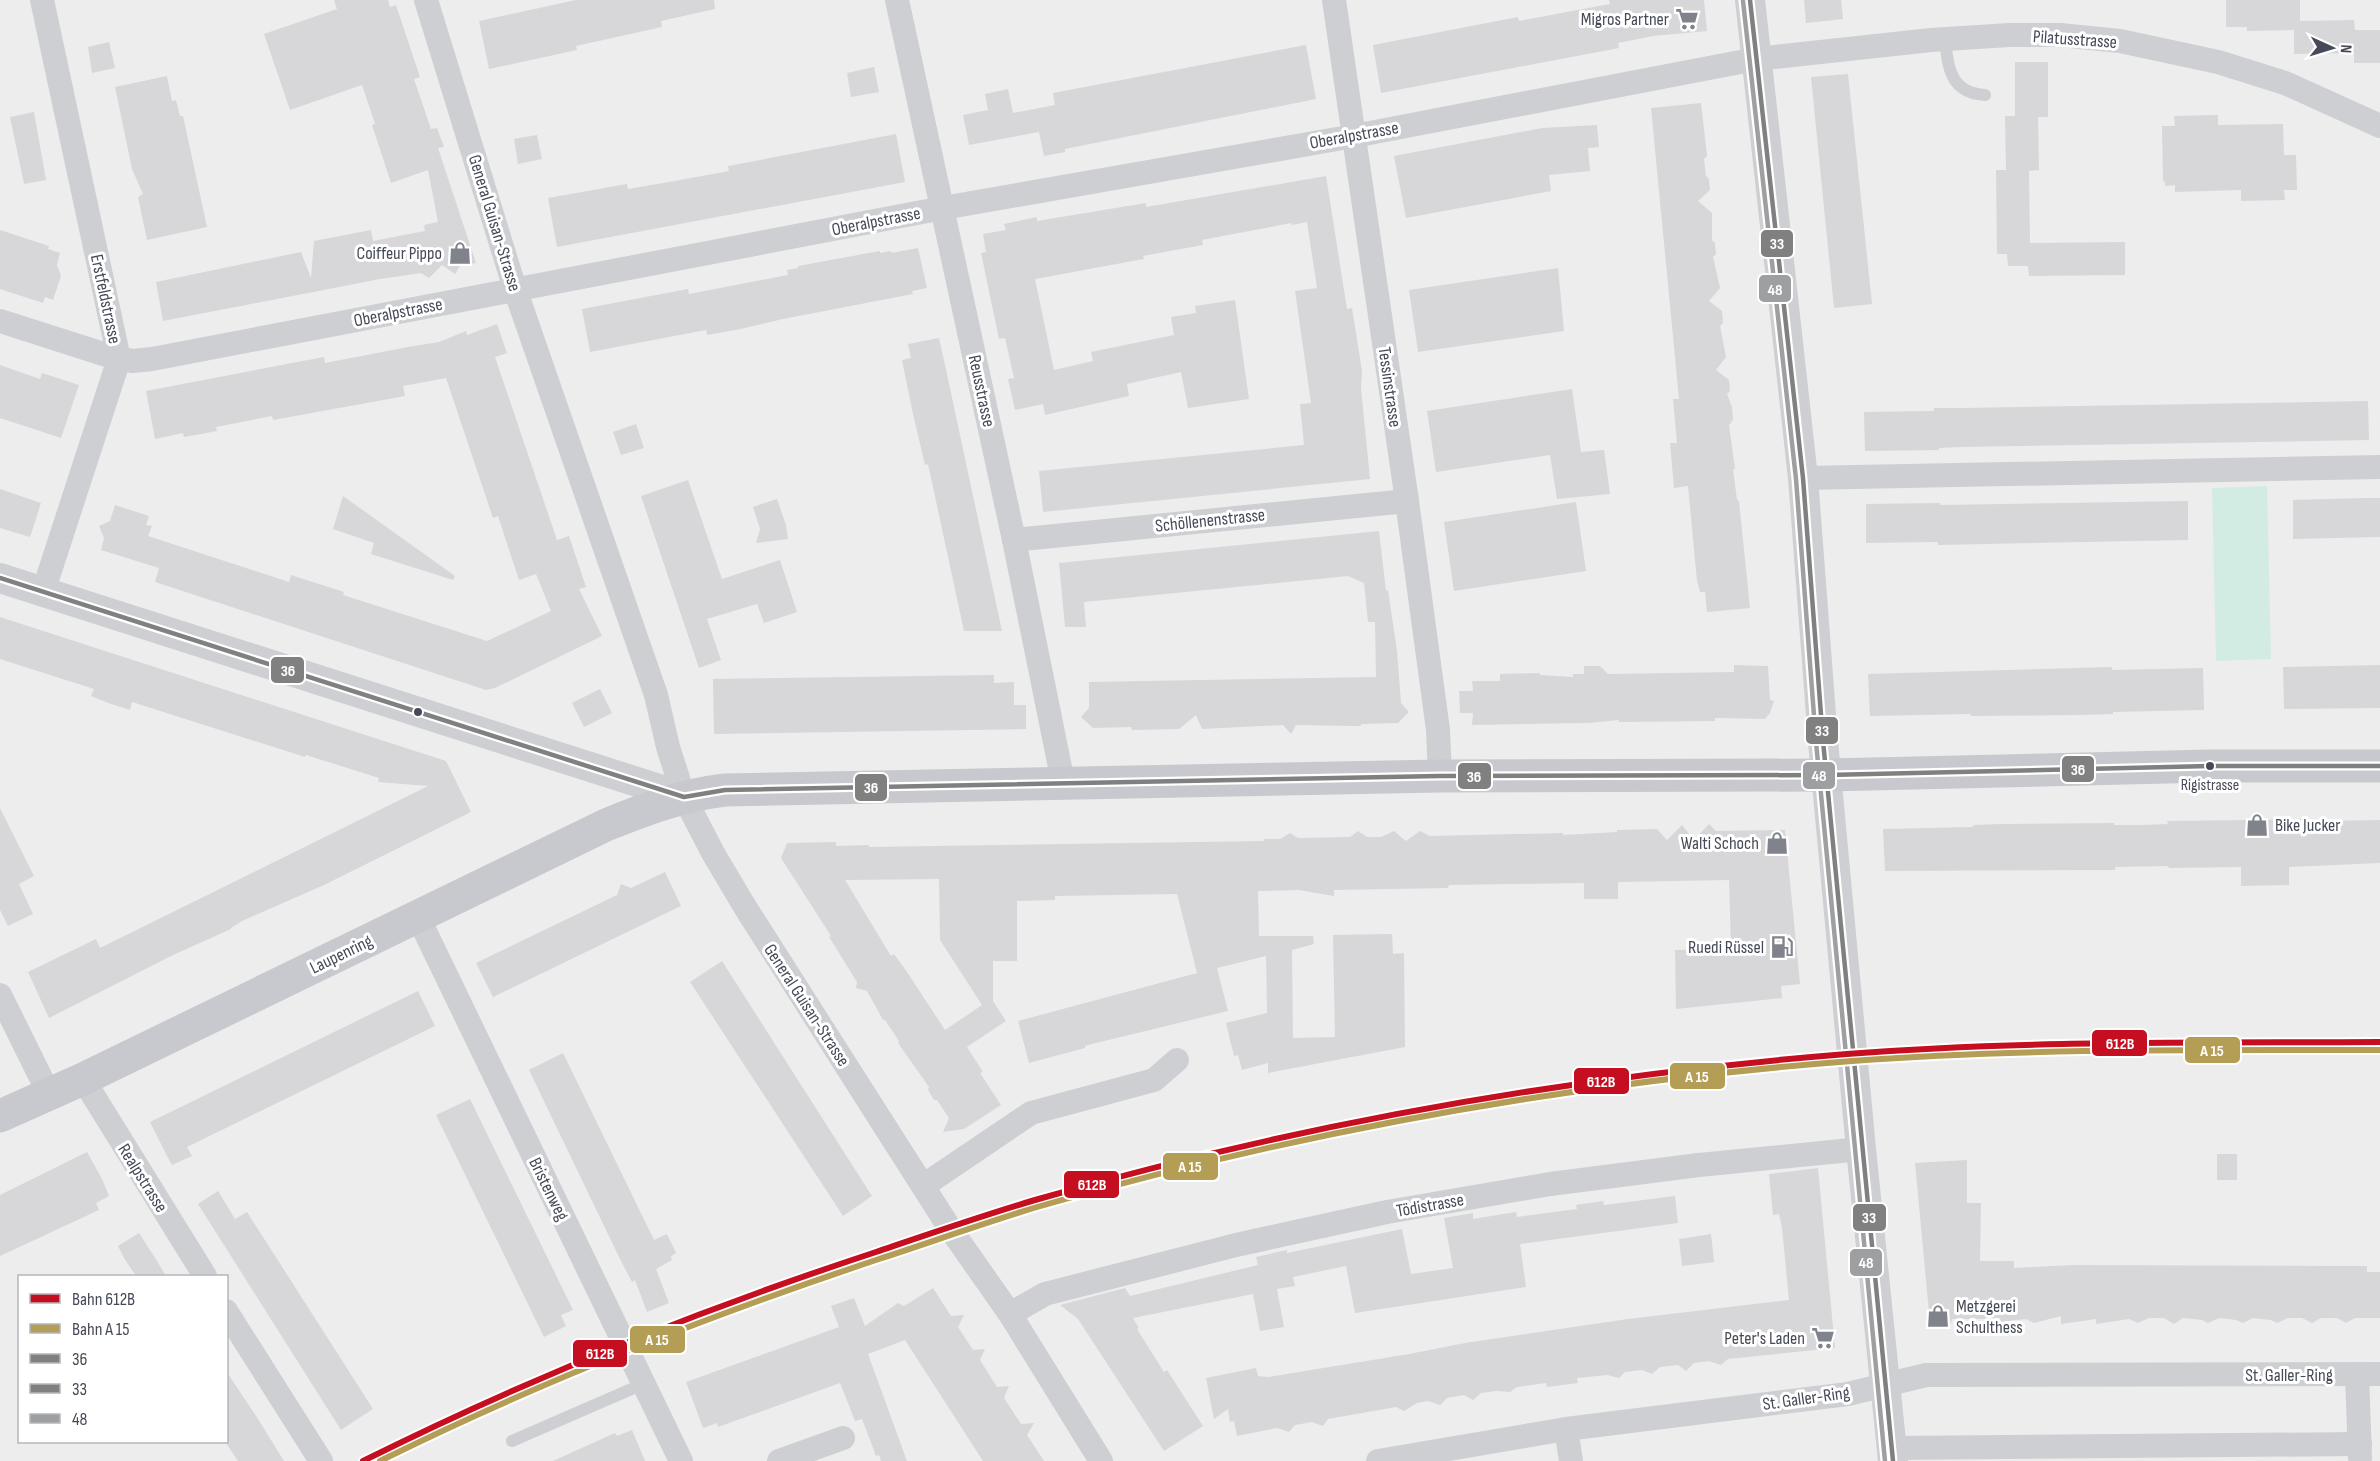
<svg xmlns="http://www.w3.org/2000/svg" width="2380" height="1461" viewBox="0 0 2380 1461" font-family="'Sofia Sans Condensed',sans-serif">
  <rect width="100%" height="100%" fill="#eeeded"/>
  <polygon fill="#d2ece3" points="2267,486 2271,659 2216,661 2212,488"/>
  <g fill="#d7d6d9" fill-rule="evenodd">
    <polygon points="334,0 388,0 390,7 396,5 420,77 414,79 431,129 437,128 444,147 438,148 476,263 460,266 455,274 442,265 429,278 421,273 380,279 163,321 156,282 301,252 311,278 314,241 371,230 373,241 425,231 424,225 438,222 428,170 391,183 372,125 375,124 362,85 290,110 264,34 337,9"/>
    <polygon points="576,0 714,0 715,9 661,21 662,27 576,46 577,50 489,69 479,21"/>
    <polygon points="1609,0 1704,0 1707,31 1653,36 1618,43 1619,48 1381,93 1373,45 1518,17 1519,21 1610,4"/>
    <polygon points="1804,0 1841,0 1843,19 1806,23"/>
    <polygon points="2226,0 2300,0 2300,21 2354,20 2355,30 2380,30 2380,63 2354,63 2354,53 2294,54 2294,30 2247,31 2247,27 2226,27"/>
    <polygon points="109,42 115,68 92,73 88,47"/>
    <polygon points="1306,45 1316,99 1085,145 1065,149 1065,152 1044,156 1039,132 969,145 963,115 988,110 985,94 1008,89 1013,113 1055,105 1053,93"/>
    <polygon points="2015,62 2048,62 2048,117 2038,117 2039,170 2029,171 2030,243 2125,242 2125,275 2029,276 2028,266 2008,266 2007,254 1997,254 1996,170 2006,170 2005,116 2015,116"/>
    <polygon points="874,67 879,92 851,97 847,73"/>
    <polygon points="1848,74 1872,304 1834,308 1811,77"/>
    <polygon points="167,76 172,101 176,100 180,116 183,116 207,227 147,240 138,197 143,194 132,169 115,87"/>
    <polygon points="1701,103 1707,156 1704,159 1706,176 1709,179 1710,190 1698,201 1712,213 1712,240 1715,243 1716,254 1713,257 1720,288 1709,301 1722,311 1723,323 1720,326 1726,357 1716,370 1729,380 1730,391 1727,394 1732,407 1733,420 1729,425 1735,469 1733,469 1737,500 1739,501 1750,608 1707,612 1705,592 1700,592 1697,581 1688,486 1674,488 1670,443 1677,443 1673,399 1679,399 1651,108"/>
    <polygon points="34,112 46,180 24,184 10,117"/>
    <polygon points="2218,115 2218,125 2283,124 2284,155 2296,155 2297,190 2284,190 2285,200 2241,201 2241,190 2175,192 2175,185 2165,186 2165,181 2163,182 2162,126 2175,126 2174,116"/>
    <polygon points="1597,125 1599,147 1588,148 1590,171 1549,175 1551,191 1406,218 1394,156 1542,128"/>
    <polygon points="896,134 905,182 557,247 548,198 627,184 628,189 669,182 729,171 728,166"/>
    <polygon points="537,135 542,159 518,164 514,139"/>
    <polygon points="1326,176 1347,309 1352,308 1362,371 1361,388 1370,479 1043,512 1039,471 1304,445 1300,404 1311,403 1295,291 1317,288 1307,222 1292,225 1291,223 1202,240 1203,245 1143,256 1144,259 1035,279 1054,370 1093,361 1091,352 1174,335 1171,317 1196,313 1195,306 1235,300 1249,399 1188,408 1181,372 1127,384 1129,396 1045,415 1043,404 1015,410 1008,379 1014,378 1005,338 999,339 981,253 986,252 983,234 1006,230 1004,224 1037,217 1037,221 1146,203 1146,207"/>
    <polygon points="0,230 49,246 48,249 60,253 57,265 61,276 53,300 45,297 43,303 0,289"/>
    <polygon points="918,248 927,288 912,291 913,294 783,319 736,330 707,335 706,330 590,352 582,309 688,289 689,294 788,275 787,270 798,268 798,266 880,251 880,253 891,251 891,253"/>
    <polygon points="1558,268 1564,331 1418,352 1409,290"/>
    <polygon points="497,324 507,353 495,357 557,540 569,536 586,587 579,589 602,636 495,688 486,690 155,582 159,568 101,550 104,538 99,526 110,521 115,505 149,516 146,525 152,526 148,536 289,582 291,575 344,592 343,595 487,641 551,611 536,574 519,580 498,516 493,518 446,378 403,386 405,396 273,420 272,416 216,427 217,431 184,437 183,433 155,439 146,391 324,357 325,363 408,347 439,342 466,331 467,335"/>
    <polygon points="939,338 945,365 1002,631 964,631 928,464 925,465 913,414 902,360 911,358 908,344"/>
    <polygon points="0,365 40,379 42,373 79,385 61,438 0,418"/>
    <polygon points="1572,389 1581,452 1604,450 1610,494 1557,499 1550,455 1436,472 1427,411"/>
    <polygon points="2368,401 2369,440 1963,447 1939,448 1939,450 1865,451 1864,412 1934,411 1934,408 1962,408"/>
    <polygon points="636,424 644,448 621,455 613,432"/>
    <polygon points="688,480 722,579 780,560 797,612 764,623 757,604 707,619 721,660 699,668 641,496"/>
    <polygon points="0,489 41,503 30,537 0,528"/>
    <polygon points="343,496 455,576 453,580 371,554 374,543 333,529"/>
    <polygon points="2365,498 2380,498 2380,537 2293,539 2293,500"/>
    <polygon points="777,499 786,525 788,539 756,543 760,529 753,507"/>
    <polygon points="2188,501 2188,540 1938,545 1938,542 1866,543 1866,504 1940,503 1940,505"/>
    <polygon points="1576,502 1586,571 1454,591 1444,522"/>
    <polygon points="1379,531 1386,591 1388,590 1397,651 1401,703 1409,712 1398,723 1362,724 1360,726 1354,726 1296,725 1291,734 1283,725 1202,729 1196,715 1179,729 1132,730 1131,727 1093,728 1081,717 1089,708 1089,682 1376,677 1375,622 1368,622 1364,583 1348,576 1084,602 1086,627 1065,627 1059,563"/>
    <polygon points="0,617 446,761 471,812 324,885 242,921 231,928 231,929 173,955 49,1018 28,972 96,939 100,948 428,786 378,782 379,778 306,755 305,757 132,702 130,710 111,704 91,696 94,689 0,659"/>
    <polygon points="1734,665 1768,666 1770,700 1774,701 1770,713 1765,719 1715,718 1715,721 1619,722 1619,720 1588,723 1472,725 1473,713 1460,713 1459,691 1473,691 1472,681 1500,681 1500,674 1539,673 1541,675 1573,677 1573,674 1584,674 1584,666 1600,666 1608,674 1734,672"/>
    <polygon points="2380,665 2380,708 2284,709 2283,667"/>
    <polygon points="2112,667 2112,670 2203,668 2204,710 2113,712 2113,714 2081,715 1971,716 1971,714 1870,716 1868,674"/>
    <polygon points="994,675 994,683 1014,682 1014,705 1026,705 1026,729 714,734 713,679"/>
    <polygon points="600,689 612,713 584,727 572,703"/>
    <polygon points="0,808 34,876 19,884 33,914 8,926 0,910"/>
    <polygon points="2322,819 2322,821 2380,820 2380,863 2289,867 2289,885 2241,886 2241,867 2169,868 2168,866 2115,867 2115,870 1885,871 1883,829 1973,827 1973,825 2001,824 2114,823 2114,825 2141,825 2168,824 2167,821"/>
    <path d="M1709,824l7,7 69,-1 15,154 -19,2 1,12 -106,11 -1,-59 56,-1 -2,-69 -111,2v17h-34v-16l-135,2 -1,3 -114,2v6l-35,-6 -41,1 1,45h54l1,8 -22,6 1,88 42,-1 -2,-102 59,-1 1,20 11,-1 1,94 -137,26v-10l-26,7 -4,-15 -4,1 -8,-33 41,-10 -1,-57 -49,12 11,43 -132,32 -11,3v2l-56,15 -11,-42 179,-48 -20,-79 -122,2v4l-38,1v60h-24v40l13,20 -39,26 16,25 -3,1 21,32 -37,24 -21,3 6,-14 -12,-18h-3l-6,-10 1,-3 -31,-44 1,-2 -14,-21h-2l-16,-29 -11,-3 1,-6 -28,-45 2,-1 -50,-78 6,-15 49,-1v4l33,-1v2l395,-6v-2h16l10,-6 8,5 52,-1 8,-6 9,6h14l13,-6 12,10 14,-10 10,5 133,-3v2l54,-3v-2l40,-1 10,11 15,-15 12,15zM939,879l1,61 42,65 -37,25 -38,-58 -13,-18 -3,2 -46,-76z"/>
    <polygon points="665,872 681,906 493,997 476,963 617,895 621,884 631,888"/>
    <polygon points="722,961 872,1196 843,1216 690,982"/>
    <polygon points="418,991 435,1026 187,1147 192,1156 172,1165 167,1156 150,1122"/>
    <polygon points="563,1053 654,1240 667,1234 676,1253 671,1256 672,1260 656,1269 669,1303 647,1312 635,1280 632,1282 619,1257 529,1070"/>
    <polygon points="470,1099 573,1310 561,1315 566,1326 544,1337 436,1115"/>
    <polygon points="87,1152 102,1179 109,1196 96,1203 99,1210 0,1256 0,1195"/>
    <rect x="2217" y="1154" width="20" height="26"/>
    <polygon points="1967,1160 1967,1203 1981,1203 1980,1261 2014,1261 2014,1268 2074,1265 2367,1266 2367,1272 2380,1272 2380,1318 2355,1318 2346,1323 2337,1318 2321,1318 2312,1323 2302,1318 2288,1318 2277,1323 2271,1320 2253,1318 2243,1323 2236,1320 2219,1318 2208,1323 2202,1320 2183,1318 2174,1324 2164,1318 2149,1318 2138,1323 2129,1319 2096,1324 2096,1319 2061,1324 2061,1316 2034,1323 2026,1319 2007,1321 1992,1329 1992,1319 1952,1319 1951,1323 1930,1323 1915,1163"/>
    <polygon points="1818,1168 1835,1348 1728,1359 1721,1365 1709,1361 1694,1363 1686,1371 1678,1365 1660,1367 1652,1374 1642,1370 1625,1372 1619,1378 1607,1375 1577,1378 1578,1383 1547,1387 1546,1383 1517,1387 1510,1392 1496,1391 1481,1393 1473,1400 1464,1395 1447,1398 1440,1405 1428,1401 1417,1403 1404,1411 1396,1407 1328,1419 1323,1426 1312,1422 1295,1425 1289,1432 1277,1428 1237,1436 1234,1421 1230,1422 1228,1409 1214,1419 1206,1378 1256,1368 1258,1376 1268,1377 1409,1354 1465,1343 1628,1319 1789,1300 1782,1228 1779,1214 1773,1215 1769,1174"/>
    <polygon points="218,1191 235,1219 247,1212 373,1409 341,1430 198,1204"/>
    <polygon points="1675,1196 1678,1223 1520,1244 1526,1287 1355,1313 1346,1266 1293,1277 1295,1286 1277,1289 1284,1327 1260,1331 1253,1294 1133,1318 1139,1328 1137,1329 1164,1372 1167,1370 1203,1426 1164,1451 1078,1319 1060,1305 1125,1288 1130,1296 1258,1265 1256,1257 1287,1250 1287,1253 1402,1229 1411,1274 1453,1268 1444,1218 1473,1213 1473,1219 1516,1212 1517,1217 1577,1209 1576,1205 1603,1201 1604,1205"/>
    <polygon points="139,1233 157,1261 166,1276 136,1276 124,1258 118,1246"/>
    <polygon points="1711,1234 1714,1262 1682,1266 1679,1239"/>
    <polygon points="933,1288 951,1316 964,1315 958,1327 973,1350 985,1349 980,1360 997,1387 1009,1386 1004,1398 1021,1424 1034,1423 1027,1435 1044,1461 983,1461 905,1340 868,1354 907,1461 881,1461 879,1455 876,1456 862,1419 855,1421 840,1383 718,1427 717,1423 703,1428 686,1382 839,1327 831,1306 854,1298 865,1326 898,1303 904,1306"/>
    <polygon points="226,1371 258,1419 284,1461 238,1461 226,1443"/>
    <polygon points="632,1430 645,1461 553,1461 615,1433 617,1436"/>
  </g>
  <g fill="none" stroke-linecap="round" stroke-linejoin="round">
    <g stroke="#cecfd3" stroke-width="12">
      <path d="M1945,39c3,28 5,54 40,56"/>
      <polyline points="512,1441 643,1384"/>
    </g>
    <g stroke="#cecfd3" stroke-width="24">
      <polyline points="42,0 119,359 43,592"/>
      <polyline points="426,0 515,289 656,695 668,747 684,797 713,853 745,907 949,1227 1010,1314 1101,1461"/>
      <polyline points="897,0 1014,540 1063,782"/>
      <polyline points="1334,0 1407,501 1438,730 1440,776"/>
      <polyline points="0,321 119,359 133,361 152,359 943,208 1354,136 1756,59 1931,40 2009,35 2060,35 2120,41 2218,62 2285,83 2380,126"/>
      <polyline points="1803,478 2380,467"/>
      <polyline points="1014,540 1407,501"/>
      <polyline points="418,917 681,1461"/>
      <polyline points="0,995 49,1094"/>
      <polyline points="83,1079 205,1276"/>
      <polyline points="923,1186 1031,1113 1154,1080 1177,1060"/>
      <polyline points="226,1311 321,1461"/>
      <polyline points="1010,1314 1045,1294 1236,1245 1387,1212 1550,1184 1699,1165 1861,1149"/>
      <polyline points="2357,1374 2360,1458"/>
      <polyline points="1566,1429 1571,1461"/>
      <polyline points="1892,1448 2360,1444"/>
      <polyline points="779,1461 843,1438"/>
      <polyline points="1378,1461 1566,1429 1848,1394 1926,1375 2380,1374"/>
    </g>
    <g stroke="#cecfd3" stroke-width="30">
      <polyline points="1750,0 1803,478 1823,741 1861,1149 1893,1461"/>
      <polyline points="0,578 684,797"/>
    </g>
    <path stroke="#c8c9ce" stroke-width="33" d="M0,1116l83,-37 523,-254c39,-16 77,-30 119,-35l715,-14 387,-1 383,-9h170"/>
    <g stroke="#fff" stroke-width="9">
      <polyline id="bus-1" points="0,578 684,797 725,790 1440,776 1827,775 2210,766 2380,766"/>
    </g>
    <g stroke="#fff" stroke-width="9">
      <polyline id="bus-2" points="1750,0 1803,478 1823,741 1893,1461"/>
    </g>
    <g stroke="#fff" stroke-width="9">
      <polyline id="bus-3" points="1743,1 1796,479 1816,742 1885,1461"/>
    </g>
    <use href="#bus-1" stroke="#808080" stroke-width="4.5"/>
    <use href="#bus-2" stroke="#808080" stroke-width="4.5"/>
    <use href="#bus-3" stroke="#9e9fa1" stroke-width="4.5"/>
    <g stroke="#fff" stroke-width="10">
      <path id="rail-1" d="M363,1461c166,-83 337,-151 513,-209 53,-18 105,-36 159,-52 264,-76 538,-124 812,-146 177,-14 355,-11 533,-12"/>
    </g>
    <g stroke="#fff" stroke-width="10">
      <path id="rail-2" d="M380,1461c161,-80 328,-145 499,-202 52,-17 105,-36 158,-52 264,-76 540,-125 815,-146 175,-13 352,-11 528,-11"/>
    </g>
    <use href="#rail-1" stroke="#c50e1f" stroke-width="6"/>
    <use href="#rail-2" stroke="#b49d54" stroke-width="6"/>
  </g>
  <defs>
    <g id="supermarket-bare" transform="scale(1.8)"><path d="M-6-5.5h2.5l.6 2H6L4.5 2H-2.5L-4.4-4H-6ZM-1.5 3.2a1.3 1.3 0 1 0 .1 0ZM3 3.2a1.3 1.3 0 1 0 .1 0Z" fill="#81838c" stroke="#fff" stroke-width="2.5" paint-order="stroke"/></g>
    <g id="shop-bare" transform="scale(1.8)"><path d="M-5-2.5h2.3a2.7 3.5 0 0 1 5.4 0H5L5.5 6h-11ZM-1.5-2.5h3a1.5 2.3 0 0 0-3 0Z" fill="#81838c" stroke="#fff" stroke-width="2.5" paint-order="stroke"/></g>
    <g id="fuel-bare" transform="scale(1.8)"><path d="M-5.5-6h7V0h2V4h1.3V-2.5L3-4.5l.8-.8L6-3V5H2.5V1h-1V6h-7ZM-4.2-4.7v3.2H.2V-4.7Z" fill="#81838c" stroke="#fff" stroke-width="2.5" paint-order="stroke"/></g>
  </defs>
  <g fill-rule="evenodd">
    <use href="#supermarket-bare" x="1687" y="19"/>
    <use href="#shop-bare" x="460" y="253"/>
    <use href="#shop-bare" x="2257" y="825"/>
    <use href="#shop-bare" x="1777" y="843"/>
    <use href="#fuel-bare" x="1782" y="947"/>
    <use href="#shop-bare" x="1938" y="1316"/>
    <use href="#supermarket-bare" x="1823" y="1338"/>
  </g>
  <g fill="#464a58" stroke="#fff" stroke-width="2">
    <circle cx="418" cy="712" r="5"/>
    <circle cx="2210" cy="766" r="5"/>
  </g>
  <g text-anchor="middle" stroke-width="6" stroke-linejoin="round" paint-order="stroke">
    <g font-size="16" fill="#464a58" stroke="#fff">
      <text x="2210" y="790">Rigistrasse</text>
    </g>
    <g font-size="18" fill="#464a58" stroke="#fff" text-anchor="end">
      <text x="1669" y="25">Migros Partner</text>
      <text x="442" y="259">Coiffeur Pippo</text>
      <text x="2275" y="831" text-anchor="start">Bike Jucker</text>
      <text x="1759" y="849">Walti Schoch</text>
      <text x="1764" y="953">Ruedi Rüssel</text>
      <text x="1956" y="1312" text-anchor="start">Metzgerei<tspan x="1956" dy="21">Schulthess</tspan></text>
      <text x="1805" y="1344">Peter's Laden</text>
    </g>
    <g font-size="18" fill="#464a58" stroke="#fff">
      <text transform="translate(2075 39) rotate(4)" y="6">Pilatusstrasse</text>
      <text transform="translate(1354 135) rotate(-10)" y="6">Oberalpstrasse</text>
      <text transform="translate(876 221) rotate(-11)" y="6">Oberalpstrasse</text>
      <text transform="translate(495 223) rotate(73)" y="6">General Guisan-Strasse</text>
      <text transform="translate(106 299) rotate(78)" y="6">Erstfeldstrasse</text>
      <text transform="translate(398 312) rotate(-11)" y="6">Oberalpstrasse</text>
      <text transform="translate(1390 387) rotate(82)" y="6">Tessinstrasse</text>
      <text transform="translate(982 391) rotate(78)" y="6">Reusstrasse</text>
      <text transform="translate(1210 520) rotate(-6)" y="6">Schöllenenstrasse</text>
      <text transform="translate(341 954) rotate(-26)" y="6">Laupenring</text>
      <text transform="translate(807 1005) rotate(57)" y="6">General Guisan-Strasse</text>
      <text transform="translate(143 1178) rotate(58)" y="6">Realpstrasse</text>
      <text transform="translate(549 1189) rotate(64)" y="6">Bristenweg</text>
      <text transform="translate(1430 1205) rotate(-10)" y="6">Tödistrasse</text>
      <text x="2289" y="1381">St. Galler-Ring</text>
      <text transform="translate(1806 1398) rotate(-8)" y="6">St. Galler-Ring</text>
    </g>
  </g>
  <g stroke="#fff" stroke-width="2">
    <rect x="1760" y="229" width="34" height="29" rx="6" fill="#808080"/>
    <rect x="1758" y="274" width="34" height="29" rx="6" fill="#9e9fa1"/>
    <rect x="270" y="656" width="35" height="28" rx="6" fill="#808080"/>
    <rect x="1805" y="716" width="34" height="29" rx="6" fill="#808080"/>
    <rect x="2061" y="755" width="34" height="28" rx="6" fill="#808080"/>
    <rect x="1802" y="761" width="34" height="29" rx="6" fill="#9e9fa1"/>
    <rect x="1457" y="762" width="35" height="28" rx="6" fill="#808080"/>
    <rect x="854" y="773" width="34" height="29" rx="6" fill="#808080"/>
    <rect x="2091" y="1029" width="57" height="28" rx="6" fill="#c50e1f"/>
    <rect x="2184" y="1036" width="57" height="28" rx="6" fill="#b49d54"/>
    <rect x="1669" y="1062" width="57" height="28" rx="6" fill="#b49d54"/>
    <rect x="1573" y="1067" width="57" height="28" rx="6" fill="#c50e1f"/>
    <rect x="1162" y="1152" width="57" height="29" rx="6" fill="#b49d54"/>
    <rect x="1063" y="1170" width="57" height="29" rx="6" fill="#c50e1f"/>
    <rect x="1852" y="1203" width="35" height="29" rx="6" fill="#808080"/>
    <rect x="1849" y="1248" width="34" height="29" rx="6" fill="#9e9fa1"/>
    <rect x="629" y="1325" width="57" height="29" rx="6" fill="#b49d54"/>
    <rect x="572" y="1339" width="56" height="29" rx="6" fill="#c50e1f"/>
  </g>
  <g font-size="16" text-anchor="middle" font-weight="bold" fill="#fff">
    <text x="1777" y="249">33</text>
    <text x="1775" y="295">48</text>
    <text x="288" y="676">36</text>
    <text x="1822" y="736">33</text>
    <text x="2078" y="775">36</text>
    <text x="1819" y="781">48</text>
    <text x="1474" y="782">36</text>
    <text x="871" y="793">36</text>
    <text x="2120" y="1049">612B</text>
    <text x="2212" y="1056">A 15</text>
    <text x="1697" y="1082">A 15</text>
    <text x="1601" y="1087">612B</text>
    <text x="1190" y="1172">A 15</text>
    <text x="1092" y="1190">612B</text>
    <text x="1869" y="1223">33</text>
    <text x="1866" y="1268">48</text>
    <text x="657" y="1345">A 15</text>
    <text x="600" y="1359">612B</text>
  </g>
  <rect x="18" y="1275" width="210" height="168" fill="#ffffff" stroke="#b5b7bc" stroke-width="1.5"/>
  <rect x="30" y="1294" width="30" height="9" fill="#c50e1f" stroke="#b5b7bc" stroke-width="1.5"/>
  <text x="72" y="1305" font-size="18" fill="#464a58">Bahn 612B</text>
  <rect x="30" y="1324" width="30" height="9" fill="#b49d54" stroke="#b5b7bc" stroke-width="1.5"/>
  <text x="72" y="1335" font-size="18" fill="#464a58">Bahn A 15</text>
  <rect x="30" y="1354" width="30" height="9" fill="#808080" stroke="#b5b7bc" stroke-width="1.5"/>
  <text x="72" y="1365" font-size="18" fill="#464a58">36</text>
  <rect x="30" y="1384" width="30" height="9" fill="#808080" stroke="#b5b7bc" stroke-width="1.5"/>
  <text x="72" y="1395" font-size="18" fill="#464a58">33</text>
  <rect x="30" y="1414" width="30" height="9" fill="#9e9fa1" stroke="#b5b7bc" stroke-width="1.5"/>
  <text x="72" y="1425" font-size="18" fill="#464a58">48</text>
  <g transform="translate(2332 48) rotate(94)" stroke="#ffffff" stroke-width="4.5" paint-order="stroke">
  <path d="M0-4.5L10 22L0 15L-10 22Z" fill="#464a58"/>
  <text y="-9" font-size="16" font-weight="bold" text-anchor="middle" fill="#464a58">N</text>
  </g>
</svg>
